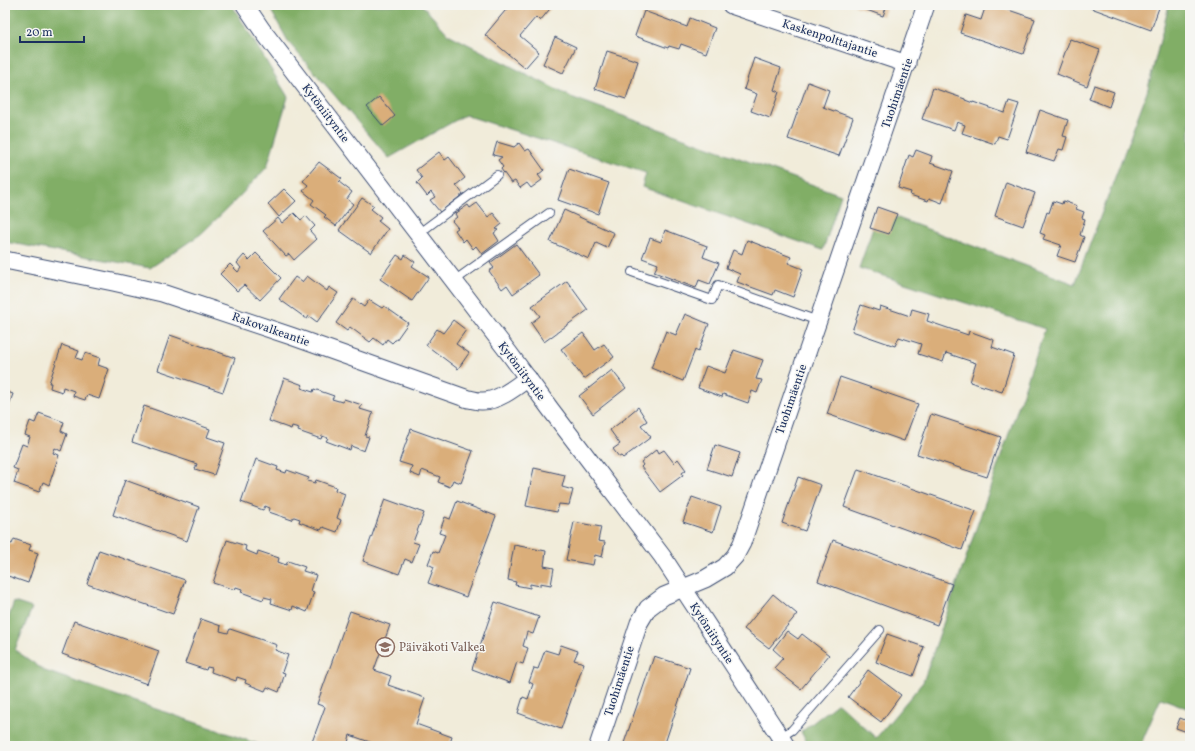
<svg xmlns="http://www.w3.org/2000/svg" width="1195" height="751" viewBox="0 0 1195 751" font-family="Vollkorn,serif">
  <rect width="100%" height="100%" fill="#f6f6f2"/>
  <filter id="ink" filterUnits="userSpaceOnUse"><feTurbulence type="fractalNoise" baseFrequency=".025" numOctaves="2"/><feDisplacementMap in="SourceGraphic" scale="8" xChannelSelector="R" yChannelSelector="G"/><feConvolveMatrix kernelMatrix="1 2 1 2 8 2 1 2 1" color-interpolation-filters="sRGB"/></filter>
  <filter id="wash" filterUnits="userSpaceOnUse"><feTurbulence type="fractalNoise" baseFrequency=".012" numOctaves="4" result="noise"/><feDisplacementMap in="SourceGraphic" scale="16" xChannelSelector="R" yChannelSelector="G"/><feGaussianBlur stdDeviation="0.9" result="paint"/><feColorMatrix in="noise" values="0 0 0 0 0 0 0 0 0 0 0 0 0 0 0 0 0 1.4 0 .05"/><feComposite in="paint" operator="in"/></filter>
  <g filter="url(#wash)">
    <rect width="100%" height="100%" fill="#f1ecda"/>
    <g fill="#81ae66" stroke="#4e6e62">
      <polygon points="5,5 232,5 288,97 267,167 238,198 201,234 150,268 5,242"/>
      <polygon points="268,5 422,5 448,34 571,97 841,195 823,250 642,187 646,173 465,115 389,158 289,43"/>
      <polygon points="1169,5 1190,5 1190,709 1161,698 1140,746 809,746 801,732 838,703 876,738 923,682 1045,329 859,268 879,211 1075,284 1147,92"/>
      <polygon points="14,602 32,608 15,650 45,671 264,746 5,746 5,627"/>
    </g>
    <g id="blocks">
      <g fill="#daae7a">
        <polygon points="510,5 553,5 540,21 536,17 520,36 539,52 525,68 485,35"/>
        <polygon points="853,5 887,5 883,16"/>
        <polygon points="986,5 994,5 1035,19 1023,54 960,33 966,15 981,20"/>
        <polygon points="1083,5 1160,5 1151,30"/>
        <polygon points="644,11 687,27 690,18 715,28 706,53 681,44 679,49 669,46 668,48 635,36"/>
        <polygon points="555,37 576,47 563,73 543,64"/>
        <polygon points="1070,39 1100,50 1087,86 1057,74"/>
        <polygon points="607,51 638,61 626,99 595,89"/>
        <polygon points="754,58 781,68 774,90 779,92 770,118 751,111 757,94 744,89"/>
        <polygon points="808,82 829,90 823,107 853,118 839,156 788,139"/>
        <polygon points="1094,85 1114,92 1109,107 1089,99"/>
        <polygon points="933,88 965,99 965,100 973,103 973,102 1005,113 1009,101 1019,104 1007,139 998,136 995,144 962,133 965,125 957,122 954,130 922,119"/>
        <polygon points="379,97 395,116 383,126 367,107"/>
        <polygon points="1040,110 1068,120 1063,136 1067,137 1063,150 1059,149 1054,161 1026,152"/>
        <polygon points="497,142 514,147 519,143 525,151 529,149 544,170 538,175 542,180 531,188 527,183 520,188 515,181 511,183 501,169 503,167 498,160 502,157 493,155"/>
        <polygon points="916,150 932,156 930,163 953,171 942,203 929,198 928,201 910,195 911,192 898,188 909,155 913,157"/>
        <polygon points="439,152 445,160 449,157 465,178 456,185 463,194 440,212 430,200 435,197 431,192 427,196 417,183 422,178 416,170"/>
        <polygon points="319,162 342,179 339,182 352,192 347,199 353,204 336,226 324,217 326,215 311,204 314,200 303,191 308,185 303,181"/>
        <polygon points="569,169 609,183 598,214 558,200"/>
        <polygon points="1006,182 1035,193 1023,226 995,216"/>
        <polygon points="284,189 296,201 279,217 268,204"/>
        <polygon points="362,198 374,206 371,209 381,217 378,221 388,229 371,253 339,230"/>
        <polygon points="1053,201 1062,204 1063,201 1077,206 1076,209 1084,212 1082,218 1085,219 1080,235 1084,237 1075,262 1057,256 1061,245 1043,239 1045,235 1040,233 1047,212 1049,213"/>
        <polygon points="477,203 488,217 493,213 502,224 496,229 498,230 494,233 499,241 482,254 476,246 473,249 466,239 463,242 455,230 458,228 452,221 457,217 455,214 468,205 470,208"/>
        <polygon points="877,207 897,214 889,234 870,228"/>
        <polygon points="564,210 614,233 607,248 596,243 589,259 550,242"/>
        <polygon points="294,213 301,220 306,216 315,226 310,231 317,239 294,260 289,254 286,256 263,231 278,218 282,223"/>
        <polygon points="665,230 707,246 703,257 719,263 710,284 699,280 696,288 654,272 658,264 642,258 650,238 661,242"/>
        <polygon points="747,240 791,257 788,263 803,269 793,297 775,290 773,295 737,282 740,274 726,268 733,250 742,254"/>
        <polygon points="516,244 539,275 513,294 507,285 502,289 489,271 494,268 490,263"/>
        <polygon points="256,253 281,278 260,300 244,285 237,291 220,274 230,264 238,272 241,268 237,263 244,255 249,260"/>
        <polygon points="397,255 403,259 405,255 415,262 412,266 429,277 412,301 380,279"/>
        <polygon points="307,276 327,291 329,287 338,293 317,322 309,316 307,319 279,299 295,277 302,282"/>
        <polygon points="567,281 588,310 544,342 531,323 540,316 532,306"/>
        <polygon points="353,299 364,307 369,300 382,308 384,306 408,323 396,340 395,340 392,343 387,339 383,345 374,338 370,342 350,327 347,331 336,323"/>
        <polygon points="861,305 879,311 880,306 910,316 912,309 929,314 927,321 968,335 969,331 994,340 992,347 1014,355 1002,392 970,382 976,363 946,353 943,362 918,354 921,344 899,337 895,346 852,331"/>
        <polygon points="685,314 709,324 698,352 695,350 683,381 651,368 666,331 676,335"/>
        <polygon points="453,320 466,330 456,344 469,353 458,369 426,345 437,329 443,333"/>
        <polygon points="583,333 595,350 604,344 614,357 584,379 561,349"/>
        <polygon points="170,335 235,358 223,392 158,370"/>
        <polygon points="62,345 79,351 76,358 82,360 85,353 100,358 98,365 109,369 99,399 87,395 85,400 73,396 74,391 63,387 62,392 50,388 51,383 49,383"/>
        <polygon points="734,350 763,360 756,379 762,380 757,393 752,391 748,403 723,394 722,397 698,388 706,366 725,373"/>
        <polygon points="612,370 626,388 593,414 579,396"/>
        <polygon points="840,377 918,404 904,441 827,414"/>
        <polygon points="284,378 303,385 301,388 313,392 314,389 334,396 332,399 342,402 344,399 362,405 360,409 373,413 365,436 369,437 364,451 351,446 350,450 326,441 328,438 322,436 321,439 298,431 299,428 292,426 291,429 269,421"/>
        <polygon points="5,391 13,394 5,416"/>
        <polygon points="144,406 210,429 207,437 225,443 214,475 195,469 197,464 132,442"/>
        <polygon points="638,407 647,421 641,425 651,437 623,458 621,456 619,457 613,449 620,444 610,430 626,418 626,417"/>
        <polygon points="39,413 64,422 61,431 67,434 61,451 55,448 53,453 59,455 49,485 43,482 39,492 14,483 18,470 13,468 22,444 27,446 30,437 25,435 30,421 35,423"/>
        <polygon points="931,414 1001,437 987,477 917,454"/>
        <polygon points="411,429 473,451 461,483 453,480 450,487 438,482 440,477 422,470 420,477 410,473 412,466 399,462"/>
        <polygon points="715,445 740,453 732,477 707,469"/>
        <polygon points="657,449 659,453 664,450 674,463 678,459 686,470 682,473 683,475 660,492 641,467 643,465 641,462"/>
        <polygon points="256,459 278,467 277,470 286,473 287,470 309,478 307,481 315,483 316,480 336,487 335,490 345,494 337,518 341,520 337,532 323,527 321,530 299,522 300,519 294,517 292,520 269,512 270,508 265,506 263,510 241,502"/>
        <polygon points="534,468 565,475 562,487 573,490 569,505 559,504 557,512 526,506"/>
        <polygon points="858,469 976,511 962,550 844,507"/>
        <polygon points="798,477 821,485 805,531 782,523"/>
        <polygon points="125,480 199,507 187,541 113,515"/>
        <polygon points="692,497 721,507 713,532 683,522"/>
        <polygon points="385,499 424,513 413,542 419,544 412,562 405,559 399,574 363,561"/>
        <polygon points="457,501 496,516 466,597 428,583 434,567 428,564 433,551 438,553 445,535 439,533 445,517 450,519"/>
        <polygon points="574,522 601,527 598,541 605,542 602,557 595,555 593,565 566,560"/>
        <polygon points="5,536 8,537 6,542 12,544 14,539 31,545 29,550 38,553 28,583 5,575"/>
        <polygon points="227,540 246,546 245,550 257,555 258,551 279,558 278,562 286,565 288,561 305,567 303,571 316,575 311,591 314,592 307,612 293,606 292,610 271,603 272,599 264,597 263,600 241,592 242,589 236,587 235,590 213,583"/>
        <polygon points="833,540 952,584 937,625 818,581"/>
        <polygon points="514,545 546,551 544,566 554,568 551,585 540,583 540,586 530,584 530,588 515,585 516,582 508,580"/>
        <polygon points="99,550 185,580 173,614 87,584"/>
        <polygon points="773,594 797,614 769,648 744,629"/>
        <polygon points="495,602 539,617 533,634 527,632 523,646 528,648 523,664 517,662 510,683 472,669"/>
        <polygon points="350,611 390,625 374,670 391,676 388,685 425,698 416,724 452,737 449,746 381,746 350,735 347,746 324,746 312,742 325,707 317,704"/>
        <polygon points="201,619 221,626 220,631 228,633 230,629 277,645 275,650 288,655 282,672 285,673 279,692 267,687 265,691 245,683 246,680 237,677 236,681 211,672 212,668 207,667 206,670 185,663"/>
        <polygon points="74,621 159,651 147,684 62,654"/>
        <polygon points="787,631 798,639 802,634 829,655 801,689 774,668 783,658 773,649"/>
        <polygon points="887,634 924,647 913,676 876,662"/>
        <polygon points="561,645 578,651 574,660 584,663 561,729 518,713 523,697 528,699 533,684 529,682 534,668 538,669 545,650 558,654"/>
        <polygon points="654,656 690,668 664,746 623,746"/>
        <polygon points="868,670 901,695 881,722 848,697"/>
        <polygon points="1180,718 1190,722 1190,733 1176,728"/>
      </g>
    </g>
  </g>
  <g filter="url(#ink)">
    <use href="#blocks" fill-opacity="0" stroke="#3b4b71" stroke-width="1"/>
    <g fill="none" stroke-linecap="round" stroke-linejoin="round">
      <g stroke="#3b4b71" stroke-width="10">
        <g id="lane">
          <polyline points="418,234 497,175"/>
          <polyline points="632,272 712,300 718,285 818,321"/>
          <polyline points="454,281 549,213"/>
          <polyline points="781,737 792,730 880,630"/>
        </g>
      </g>
      <g stroke="#3b4b71" stroke-width="19">
        <g id="street">
          <polyline points="245,5 262,30 509,353 551,410 662,556 786,746"/>
          <polyline points="731,5 907,64"/>
          <path d="M5,260l108,22 49,11 129,43 177,63c4,0 8,2 13,2 16,1 35,-14 47,-23"/>
          <polyline points="598,746 639,623 648,608 664,596 705,579 725,567 735,556 742,543 926,5"/>
        </g>
      </g>
      <use href="#lane" stroke="#fff" stroke-width="8"/>
      <use href="#street" stroke="#fff" stroke-width="17"/>
    </g>
  </g>
  <defs>
    <g id="school-ring" transform="scale(1)"><circle r="9.5" fill="#f6f6f2" stroke="#8d6e63" stroke-width="1.5"/><path d="M0-5L7-2L0 1L-7-2ZM-4 1L0 2.5L4 1V4Q0 6-4 4Z" fill="#8d6e63"/></g>
  </defs>
  <g fill-rule="evenodd">
    <use href="#school-ring" x="385" y="647"/>
  </g>
  <g text-anchor="middle" stroke-width="3" stroke-linejoin="round" paint-order="stroke">
    <g font-size="12" fill="#1b2f5e" stroke="#f6f6f2">
      <text transform="translate(830 38) rotate(18)" y="4">Kaskenpolttajantie</text>
      <text transform="translate(897 93) rotate(-71)" y="4">Tuohimäentie</text>
      <text transform="translate(326 113) rotate(53)" y="4">Kytöniityntie</text>
      <text transform="translate(271 329) rotate(19)" y="4">Rakovalkeantie</text>
      <text transform="translate(522 371) rotate(53)" y="4">Kytöniityntie</text>
      <text transform="translate(791 399) rotate(-71)" y="4">Tuohimäentie</text>
      <text transform="translate(712 633) rotate(57)" y="4">Kytöniityntie</text>
      <text transform="translate(619 681) rotate(-72)" y="4">Tuohimäentie</text>
    </g>
    <g font-size="12" fill="#785e54" stroke="#f6f6f2" text-anchor="start">
      <text x="399" y="651">Päiväkoti Valkea</text>
    </g>
  </g>
  <rect width="1195" height="751" fill="none" stroke="#f6f6f2" stroke-width="20"/>
  <path d="M20 36v6h64v-6" fill="none" stroke="#1b2f5e" stroke-width="2"/>
  <text x="26" y="36" font-size="12" fill="#1b2f5e" stroke="#f6f6f2" stroke-width="3" paint-order="stroke">20 m</text>
</svg>
